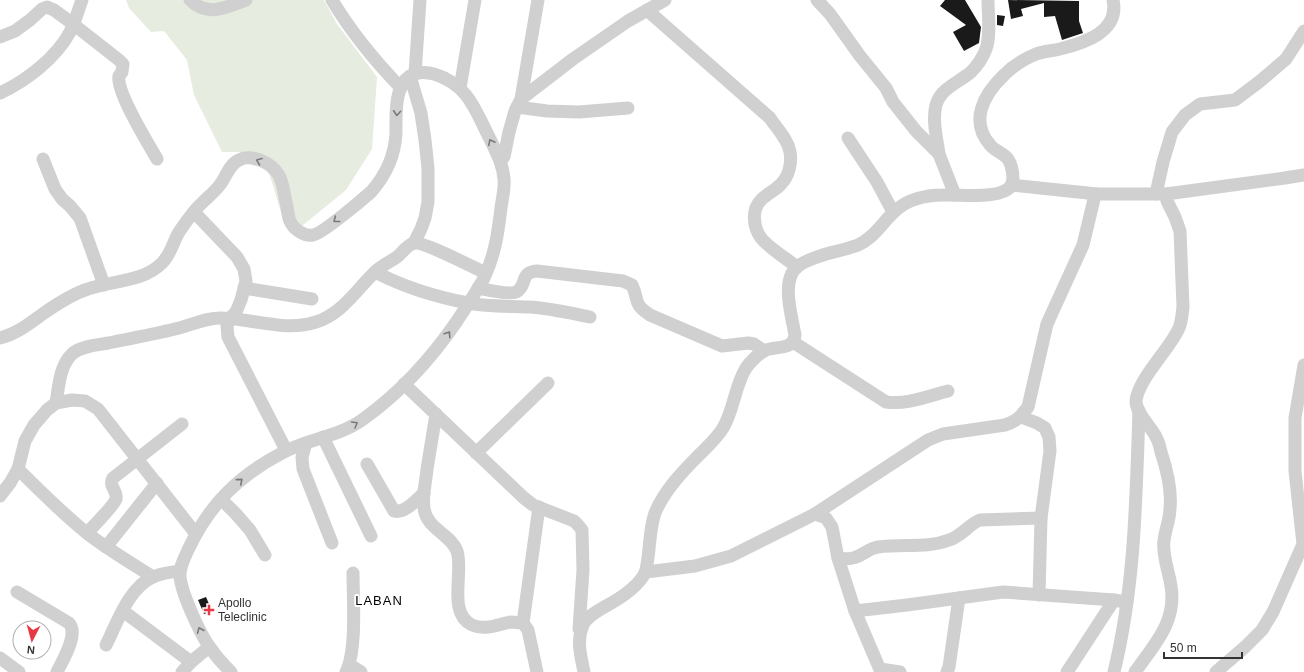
<svg xmlns="http://www.w3.org/2000/svg" width="1304" height="672" viewBox="0 0 1304 672" font-family="Helvetica,sans-serif">
  <rect width="100%" height="100%" fill="#fff"/>
  <path fill="#e6ecdf" d="M126,0h198l13,24 40,53 -5,72 -26,41 -44,36 -17,-4c-8,-17 -11,-41 -20,-56 -2,-3 -9,-8 -12,-10 -9,-5 -22,-4 -31,-4l-28,-57 -7,-35 -23,-29 -13,1 -22,-24z"/>
  <g fill="#1a1a1a">
    <polygon points="945,0 965,0 981,27 979,43 964,51 953,32 966,25 940,6"/>
    <polygon points="1008,0 1079,1 1079,21 1083,33 1062,40 1055,16 1044,17 1044,3 1021,9 1023,16 1011,19"/>
    <polygon points="997,15 1005,16 1003,26 997,25"/>
    <polygon points="206,597 212,611 204,614 198,600"/>
  </g>
  <g fill="none" stroke-linecap="round" stroke-linejoin="round">
    <g stroke="#d0d0d0" stroke-width="13">
      <path d="M190,0c18,18 36,7 56,0"/>
      <path d="M332,0c19,32 43,61 69,88"/>
      <polyline points="817,0 830,14 860,56 886,88 893,102 916,131 939,154 955,195"/>
      <path d="M647,10l123,108c7,11 18,21 20,34 2,11 -1,24 -9,32 -5,6 -13,9 -19,15 -11,10 -9,28 -1,39 8,10 26,21 36,29"/>
      <path d="M0,37l15,-6 15,-11 12,-11 5,-2 7,3 19,14 46,36 4,4 -1,8 -3,4c-3,16 29,67 38,83"/>
      <polyline points="415,74 420,0"/>
      <polyline points="410,76 421,113 425,140 428,168 428,202 425,218 421,229 414,243"/>
      <polyline points="460,88 475,0"/>
      <path d="M0,93c26,-12 56,-35 70,-61 5,-10 8,-21 12,-32"/>
      <polyline points="521,99 573,59 628,21 665,0"/>
      <polyline points="517,107 547,111 579,112 628,108"/>
      <polyline points="848,138 877,182 893,212"/>
      <path d="M939,154c-2,-15 -7,-34 -3,-49 5,-17 22,-22 35,-33 6,-6 12,-15 15,-23 5,-15 2,-34 2,-49"/>
      <polyline points="43,159 55,189 62,199 70,206 80,218 104,285"/>
      <polyline points="500,160 504,157 509,132 515,111 521,99 538,0"/>
      <polyline points="1011,185 1097,194"/>
      <polyline points="1156,194 1163,162 1172,132 1185,115 1200,104 1235,100 1259,82 1286,59 1304,31"/>
      <polyline points="194,212 237,257 244,269 246,281 241,300 236,312 230,318 227,326 228,337 286,450"/>
      <path d="M375,272c29,15 61,25 93,31 20,4 41,3 61,4 20,1 41,6 61,10"/>
      <polyline points="244,288 312,299"/>
      <path d="M478,288c9,2 31,7 38,4 12,-6 3,-20 21,-21l86,10 9,4c8,17 0,18 18,30l72,31 26,-3 6,1 10,7"/>
      <path d="M0,338c17,-4 30,-15 44,-25 13,-9 28,-19 44,-24 24,-9 54,-6 74,-26 9,-9 11,-21 17,-31 7,-10 14,-21 23,-29 7,-7 14,-12 20,-21 5,-8 8,-18 17,-22 7,-4 14,-2 21,0 24,10 22,25 27,47 1,5 1,10 3,14 3,8 15,16 23,14 9,-1 50,-36 58,-43 15,-17 24,-37 25,-59 0,-15 -1,-37 7,-50 15,-22 49,-5 62,11 11,13 17,30 25,45 6,13 13,25 14,40 1,10 -2,20 -3,29 -3,25 -6,47 -17,70 -8,15 -18,29 -27,43 -26,38 -57,72 -95,99 -24,17 -55,19 -80,33 -44,23 -73,52 -94,97 -4,9 -9,18 -8,27 2,17 21,60 32,73 5,8 12,15 19,22"/>
      <path d="M793,342l93,60c21,3 42,-6 62,-11"/>
      <polyline points="404,384 524,498 533,505 574,521 578,525 582,530 583,570 579,629"/>
      <path d="M56,403c3,-17 3,-37 17,-50 9,-7 24,-8 35,-10 24,-5 48,-9 71,-15 15,-4 29,-11 44,-10 30,1 63,14 93,4 26,-8 40,-32 59,-50 7,-7 15,-10 22,-15 5,-4 10,-12 17,-14 9,-2 60,25 72,30"/>
      <path d="M436,414c-3,19 -6,37 -9,55 -1,13 -5,26 -3,39 2,21 27,26 33,43 7,21 -10,62 15,74 13,6 27,-1 39,-3 4,0 8,1 12,1l5,7 9,42"/>
      <polyline points="1021,417 1037,423 1045,428 1049,437 1050,451 1041,518 1039,595"/>
      <polyline points="323,437 371,536"/>
      <polyline points="306,443 302,457 303,469 332,543"/>
      <polyline points="476,453 548,383"/>
      <path d="M367,464l27,47c11,3 22,-11 30,-18"/>
      <path d="M18,469c22,22 45,45 70,65 21,16 43,29 65,43"/>
      <polyline points="0,496 10,483 18,469 25,441 34,425 47,410 56,403 72,400 85,401 98,409 196,534"/>
      <polyline points="221,499 236,514 250,530 265,555"/>
      <polyline points="815,514 826,518 832,527 838,558 855,611 881,672"/>
      <path d="M87,533c6,-7 27,-27 29,-34 2,-9 -8,-12 -3,-21l69,-54"/>
      <polyline points="106,547 157,483"/>
      <path d="M838,558c5,1 10,1 15,0 9,-2 16,-10 25,-11 24,-4 48,2 71,-7 13,-4 20,-16 31,-20l61,-2"/>
      <path d="M646,572l49,-6 36,-10 84,-42 113,-74 15,-6 62,-9c12,-4 15,-8 23,-18l19,-83 36,-79 12,-50 2,-1h69l119,-16 19,-3"/>
      <path d="M17,592l52,31c10,11 -6,37 -12,49"/>
      <polyline points="123,611 191,662"/>
      <polyline points="855,611 907,605 1003,592 1114,600"/>
      <polyline points="523,623 539,507"/>
      <path d="M106,645c11,-22 23,-58 47,-68 8,-4 18,-5 27,-6"/>
      <polyline points="0,658 19,672"/>
      <polyline points="350,665 361,672"/>
      <polyline points="880,669 900,672"/>
      <polyline points="182,672 191,662 209,647"/>
      <path d="M346,672c11,-21 7,-74 7,-99"/>
      <path d="M584,672c-3,-16 -8,-31 -1,-47 4,-9 15,-14 23,-19 15,-8 31,-18 39,-33 2,-5 2,-10 3,-15 2,-15 2,-31 7,-45 9,-22 27,-41 44,-58 9,-9 18,-17 24,-27 11,-18 12,-43 23,-60 4,-6 13,-15 20,-18 11,-4 28,0 29,-15 -3,-19 -15,-55 3,-69 8,-6 19,-9 28,-12 11,-3 22,-5 32,-9 23,-10 30,-38 58,-46 9,-3 19,-4 27,-4 16,-1 58,5 68,-9 4,-7 1,-21 -3,-27 -4,-5 -12,-8 -17,-13 -22,-24 -8,-51 13,-71 9,-9 20,-16 32,-21 8,-3 16,-3 24,-5 24,-6 60,-17 53,-49"/>
      <polyline points="947,672 949,667 959,598"/>
      <polyline points="1067,672 1114,600 1120,601"/>
      <path d="M1114,672c21,-86 22,-173 25,-261"/>
      <path d="M1135,672c19,-27 42,-50 36,-86 -2,-14 -9,-31 -7,-45 1,-11 6,-21 6,-33 2,-19 -3,-38 -9,-56 -1,-5 -2,-10 -5,-15 -5,-11 -20,-23 -20,-36 2,-22 34,-52 43,-73 3,-7 3,-14 4,-21l-3,-76 -5,-14 -8,-16 -1,-7"/>
      <polyline points="1216,672 1245,647 1262,630 1273,612 1303,544 1295,471 1295,418 1304,365"/>
    </g>
  </g>
  <defs><path id="oneway-chevron" d="M-2-3.5L2.5 0L-2 3.5" fill="none" stroke-width="1.6" stroke-linecap="round" stroke-linejoin="round"/></defs>
  <g stroke="#7a7a7a">
    <use href="#oneway-chevron" transform="translate(397 113) rotate(94)"/>
    <use href="#oneway-chevron" transform="translate(491 142) rotate(-117)"/>
    <use href="#oneway-chevron" transform="translate(259 161) rotate(-159)"/>
    <use href="#oneway-chevron" transform="translate(336 220) rotate(141)"/>
    <use href="#oneway-chevron" transform="translate(448 334) rotate(-56)"/>
    <use href="#oneway-chevron" transform="translate(355 424) rotate(-30)"/>
    <use href="#oneway-chevron" transform="translate(240 481) rotate(-40)"/>
    <use href="#oneway-chevron" transform="translate(200 630) rotate(-113)"/>
  </g>
  <path fill="#e63946" stroke="#fff" stroke-width="1.5" d="M207 604h4v4h4v4h-4v4h-4v-4h-4v-4h4z"/>
  <g text-anchor="middle" stroke-width="4" stroke-linejoin="round" paint-order="stroke">
    <g font-size="12" fill="#333" stroke="#fff" text-anchor="start">
      <text x="218" y="607">Apollo<tspan x="218" dy="14">Teleclinic</tspan></text>
    </g>
    <g font-size="13" letter-spacing="1" fill="#000" stroke="#fff">
      <text x="379" y="605">LABAN</text>
    </g>
  </g>
  <g transform="translate(32 640) rotate(186)"><circle r="19" fill="#ffffff" stroke="#adadad"/>
  <path d="M0-3L7 15L0 10L-7 15Z" fill="#e63946"/>
  <text y="-6" font-size="11" font-weight="bold" text-anchor="middle" fill="#333333">N</text>
  </g>
  <path d="M1164 652v6h78v-6" fill="none" stroke="#333333" stroke-width="2"/>
  <text x="1170" y="652" font-size="12" fill="#333333" stroke="#ffffff" stroke-width="3" paint-order="stroke">50 m</text>
</svg>
